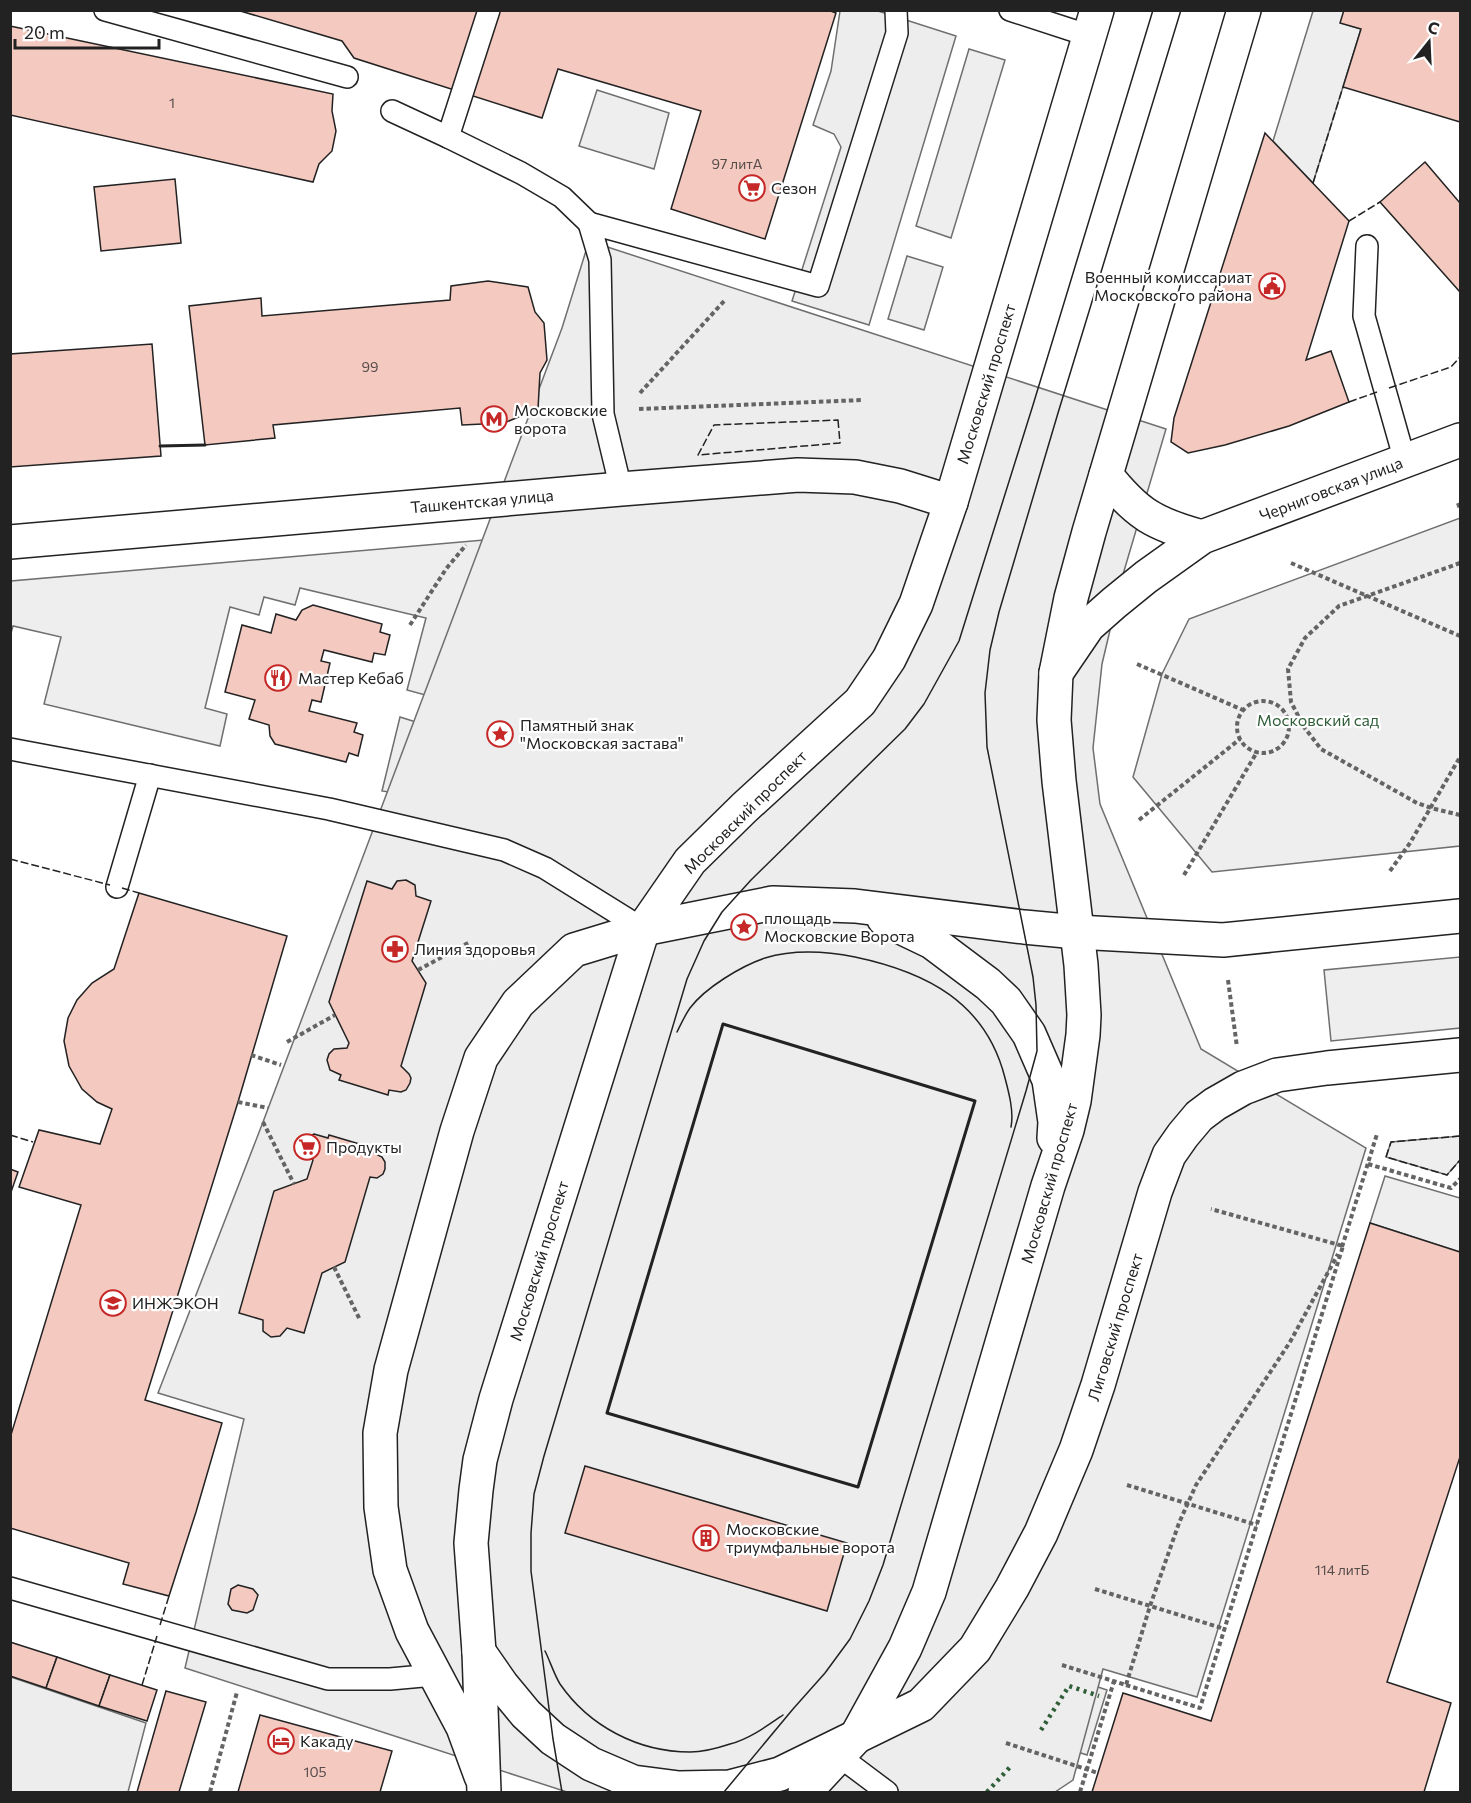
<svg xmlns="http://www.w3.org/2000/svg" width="1471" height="1803" viewBox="0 0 1471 1803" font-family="Commissioner,sans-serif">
  <rect width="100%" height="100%" fill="#fff"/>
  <g fill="#eee" stroke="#6f6f6f" stroke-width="1.5">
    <polygon points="1313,11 1344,11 1341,23 1361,29 1313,183 1273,141"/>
    <polygon points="969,49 1005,60 951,238 916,226"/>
    <polygon points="597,90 669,113 654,169 579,146"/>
    <polygon points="907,256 943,267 924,330 888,319"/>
    <polygon points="1460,518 1460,846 1212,872 1133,777 1162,674 1189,619"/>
    <polygon points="600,530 447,701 407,690 426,618 300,588 295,605 264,597 259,615 230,607 205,708 227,714 220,746 44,704 61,637 13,626 11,633 11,581"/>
    <polygon points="400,717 438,729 395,793 382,791"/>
    <polygon points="1460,957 1460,1028 1331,1041 1324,970"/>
    <polygon points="1460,1136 1460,1160 1447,1175 1386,1157 1391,1142"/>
    <polygon points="1385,1176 1460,1198 1460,1252 1370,1223"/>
    <polygon points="1068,1677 1107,1690 1087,1755 1029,1736"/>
  </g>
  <g fill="#ededed" stroke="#6f6f6f" stroke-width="1.5">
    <polygon points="840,11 878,11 956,36 869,325 792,301 841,147 834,134 813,125 831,71"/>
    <polygon points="589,241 1166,429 1124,571 1102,664 1093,748 1100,804 1201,1049 1366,1148 1197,1697 1103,1669 1073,1780 1055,1792 567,1792 185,1668 244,1419 158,1393 263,1122 562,328"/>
    <polygon points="11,1677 146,1723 128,1792 11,1792"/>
  </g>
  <g fill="#f3c9c0" stroke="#222" stroke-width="1.5">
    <polygon points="237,10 828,10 836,13 765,239 671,209 701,111 558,69 542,118 354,58 342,41"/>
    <polygon points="1344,10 1460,10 1460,122 1343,87 1361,29 1340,23"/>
    <polygon points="10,26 333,94 332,111 336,131 332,151 319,164 313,182 10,115"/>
    <polygon points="1265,133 1349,221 1306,360 1331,351 1349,402 1289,426 1225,445 1188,453 1171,442 1174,418"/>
    <polygon points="1425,162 1460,203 1460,292 1380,202"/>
    <polygon points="175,179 181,243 101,251 94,187"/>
    <polygon points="488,281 528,287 535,312 544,323 547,360 540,373 538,409 504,423 462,425 460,408 273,425 275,438 205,445 189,306 261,298 262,316 450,300 451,286"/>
    <polygon points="152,344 161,456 10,467 10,354"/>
    <polygon points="313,605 382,624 380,632 390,635 385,655 374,653 372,662 324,650 321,661 330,663 321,702 312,700 309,711 357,723 354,732 363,735 358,756 349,753 346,762 275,744 270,736 269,725 249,719 255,700 225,692 242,625 271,633 276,614 296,620 302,610"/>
    <polygon points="406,880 415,885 416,896 431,901 412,961 426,983 401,1066 409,1074 411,1078 410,1083 406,1090 401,1092 389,1090 388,1095 339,1080 341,1075 330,1070 327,1060 329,1054 334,1049 347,1048 349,1043 329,1002 367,881 392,889 397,881"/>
    <polygon points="139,893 287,936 238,1102 145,1400 222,1423 196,1512 169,1596 123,1584 129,1563 10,1528 10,1438 81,1205 19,1187 39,1130 100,1144 112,1109 97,1102 82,1089 69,1066 64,1041 68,1018 77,1000 92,983 114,969"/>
    <polygon points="314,1134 328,1138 329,1135 373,1148 372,1152 382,1157 385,1162 385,1169 383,1174 377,1178 370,1177 345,1262 322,1273 304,1333 287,1328 280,1336 271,1337 263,1331 263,1320 239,1313 274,1191 307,1179 313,1160 303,1152 302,1146 307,1137"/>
    <polygon points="10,1169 18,1172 10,1195"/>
    <polygon points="1370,1223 1460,1252 1460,1457 1387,1682 1451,1703 1424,1792 1092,1792 1123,1693 1211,1721"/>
    <polygon points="585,1466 847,1543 827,1611 565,1533"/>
    <polygon points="238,1585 253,1589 258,1595 253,1610 247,1613 232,1610 228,1604 231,1589"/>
    <polygon points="10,1642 57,1657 46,1688 10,1676"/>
    <polygon points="57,1657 110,1675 99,1706 46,1688"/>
    <polygon points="110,1675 157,1690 147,1721 99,1706"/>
    <polygon points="166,1691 206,1702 179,1792 137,1792"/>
    <polygon points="260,1715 392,1751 380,1792 238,1792"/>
  </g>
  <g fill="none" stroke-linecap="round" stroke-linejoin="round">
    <g stroke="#222" stroke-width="24">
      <g id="service">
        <polyline points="105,10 347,77"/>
        <polyline points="1010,10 1090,36"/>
        <polyline points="392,111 448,137 521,173 562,197 589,223"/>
        <polyline points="448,137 489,10"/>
        <polyline points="1367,246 1364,316 1405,461"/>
        <polyline points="621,489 603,414 600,260 589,223 818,286 897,33 896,10"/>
        <polyline points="10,749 329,809 504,850 545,868 643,929"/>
        <polyline points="117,887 150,775"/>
        <polyline points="10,1588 328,1679 390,1679 434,1675"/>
        <polyline points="839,1756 887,1792"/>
      </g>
    </g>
    <g stroke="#222" stroke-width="36">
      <g id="minor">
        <path d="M1106,475c31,39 48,49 96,62"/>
        <polyline points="1056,673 1088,626 1114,603 1146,577 1202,537 1460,440"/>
        <polyline points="481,1776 463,1727 412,1631 390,1570 381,1507 380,1433 391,1370 457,1131 481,1058 518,1003 574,950 643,929"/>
      </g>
    </g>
    <g stroke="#222" stroke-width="36">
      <polyline id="tertiary" points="10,542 621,489 798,475 855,477 900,486 951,502"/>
    </g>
    <g stroke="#222" stroke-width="36">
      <g id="primary">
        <polyline points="884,919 932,942 988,984 1006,1001 1029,1034 1049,1080 1055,1122 1054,1138"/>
        <polyline points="643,929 773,903 855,906 1024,927 1077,932 1223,940 1460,916"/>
        <polyline points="479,1652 502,1685 526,1714 553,1739 591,1764 633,1782 679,1788 730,1787 780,1774 921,1705 975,1649 1012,1588 1041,1533 1076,1450 1098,1385 1155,1192 1169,1155 1183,1135 1199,1116 1215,1104 1243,1088 1277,1075 1327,1068 1460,1055"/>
        <polyline points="484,1792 479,1652 471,1543 476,1490 480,1460 496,1399 643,929 690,861 744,808 860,702 889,659 916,604 951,502 1097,10"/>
        <polyline points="805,1792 856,1737 905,1648 929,1592 1048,1186 1067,1130 1074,1101 1083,1035 1084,1015 1081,965 1059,781 1054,720 1056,673 1071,598 1089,532 1244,10"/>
      </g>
    </g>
    <g stroke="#646464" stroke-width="4" stroke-dasharray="4.5 3" stroke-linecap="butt">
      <polyline points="640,393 726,299"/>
      <polyline points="639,409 863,400"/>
      <polyline points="1458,503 1460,509"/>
      <polyline points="1291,563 1460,636"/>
      <polyline points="1460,563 1339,606 1305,638 1288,669 1291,702 1304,727 1321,749 1417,803 1431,808 1460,815"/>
      <polyline points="410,625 446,569 466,545"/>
      <polyline points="1137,664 1243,710"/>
      <circle cx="1263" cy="727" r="26"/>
      <polyline points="1139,820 1240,739"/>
      <polyline points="1390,871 1410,843 1460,757"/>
      <polyline points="1184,875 1257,752"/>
      <polyline points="418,970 470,942"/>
      <polyline points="1228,980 1237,1047"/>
      <polyline points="287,1042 335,1015"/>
      <polyline points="251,1055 281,1065"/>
      <polyline points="238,1102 268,1108"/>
      <polyline points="263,1122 294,1184"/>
      <polyline points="1368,1164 1451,1188 1460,1179"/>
      <polyline points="1342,1247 1377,1134"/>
      <polyline points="334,1267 360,1320"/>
      <polyline points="1127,1485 1257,1525"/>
      <polyline points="1095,1589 1225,1629"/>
      <polyline points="1062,1665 1126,1685 1150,1606 1179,1523 1196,1485 1290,1342 1338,1254"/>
      <polyline points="1126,1685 1200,1708 1343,1246 1211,1209"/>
      <polyline points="1006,1743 1098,1773"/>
      <polyline points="210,1792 237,1692"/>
      <polyline points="1080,1792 1114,1681"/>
    </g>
    <use href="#service" stroke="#fff" stroke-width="21"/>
    <use href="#minor" stroke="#fff" stroke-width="33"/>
    <use href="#tertiary" stroke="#fff" stroke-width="33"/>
    <use href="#primary" stroke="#fff" stroke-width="33"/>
    <g stroke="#222" stroke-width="1.5">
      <path d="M677,1032c4,-8 8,-17 13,-24 15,-20 51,-42 75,-50 30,-9 60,-7 90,-1 71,15 131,45 150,121 4,15 9,34 6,49"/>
      <path d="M545,1651c5,10 9,23 15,33 29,42 78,68 130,68 12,0 28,-4 40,-8 19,-5 37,-18 53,-29"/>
      <polyline points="562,1792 553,1739 531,1571 531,1533 534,1494 544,1456 687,979 704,941 722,912 751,880 905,729 924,704 959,641 1033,405 1153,10"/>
      <polyline points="724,1792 793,1709 825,1673 850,1639 869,1601 883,1565 1026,1091 1037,1051 1036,1005 1033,977 987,747 985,693 990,650 999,612 1058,413 1181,10"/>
    </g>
    <g stroke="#2f5e38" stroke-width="4.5" stroke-dasharray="3 4.5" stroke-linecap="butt">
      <polyline points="1041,1730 1069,1686 1099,1696"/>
      <polyline points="987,1792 1012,1765"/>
    </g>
    <g stroke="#222" stroke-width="1.5" stroke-dasharray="8 3" stroke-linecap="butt">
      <polyline points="1313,183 1343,87"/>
      <polyline points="1349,221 1380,202"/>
      <polyline points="1389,388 1451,367 1460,357"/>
      <polyline points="1349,402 1377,392"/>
      <polygon points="838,420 840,443 698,455 714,425"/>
      <polyline points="10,859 110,885"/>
      <polyline points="122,888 139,893"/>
      <polyline points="10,1135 33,1142"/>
      <polyline points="1460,1136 1391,1142 1386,1157 1447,1175 1460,1160"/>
      <polyline points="160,1625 169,1596"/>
      <polyline points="142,1685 157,1636"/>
    </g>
    <g stroke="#222" stroke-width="3">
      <polyline points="160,446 205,445"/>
      <polygon points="723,1024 975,1101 858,1487 607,1413"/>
    </g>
  </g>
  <defs>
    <g id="supermarket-ring" transform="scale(1.35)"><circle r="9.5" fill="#fff" stroke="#c62828" stroke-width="1.5"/><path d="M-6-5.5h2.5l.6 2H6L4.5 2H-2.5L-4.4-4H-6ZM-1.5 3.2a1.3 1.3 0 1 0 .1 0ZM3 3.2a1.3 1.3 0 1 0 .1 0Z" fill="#c62828"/></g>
    <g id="civic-ring" transform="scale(1.35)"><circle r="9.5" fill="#fff" stroke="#c62828" stroke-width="1.5"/><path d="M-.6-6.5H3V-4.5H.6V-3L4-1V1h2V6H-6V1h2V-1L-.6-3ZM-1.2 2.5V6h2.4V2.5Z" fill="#c62828"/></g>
    <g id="metro-ring" transform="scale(1.35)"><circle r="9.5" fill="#fff" stroke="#c62828" stroke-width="1.5"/><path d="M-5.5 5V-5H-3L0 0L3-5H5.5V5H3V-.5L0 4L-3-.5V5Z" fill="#c62828"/></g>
    <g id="restaurant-ring" transform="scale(1.35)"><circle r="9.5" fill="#fff" stroke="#c62828" stroke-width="1.5"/><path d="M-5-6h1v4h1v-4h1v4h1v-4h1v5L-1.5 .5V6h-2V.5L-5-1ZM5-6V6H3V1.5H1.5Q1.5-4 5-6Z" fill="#c62828"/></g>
    <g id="sight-ring" transform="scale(1.35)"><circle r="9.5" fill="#fff" stroke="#c62828" stroke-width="1.5"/><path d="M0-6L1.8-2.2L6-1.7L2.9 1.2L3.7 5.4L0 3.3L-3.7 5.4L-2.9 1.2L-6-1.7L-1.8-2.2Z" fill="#c62828"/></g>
    <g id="pharmacy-ring" transform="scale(1.35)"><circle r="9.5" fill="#fff" stroke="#c62828" stroke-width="1.5"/><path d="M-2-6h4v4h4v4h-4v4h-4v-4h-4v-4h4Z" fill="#c62828"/></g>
    <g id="university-ring" transform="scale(1.35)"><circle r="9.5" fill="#fff" stroke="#c62828" stroke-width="1.5"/><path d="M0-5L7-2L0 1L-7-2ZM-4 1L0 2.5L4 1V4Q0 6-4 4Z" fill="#c62828"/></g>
    <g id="building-ring" transform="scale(1.35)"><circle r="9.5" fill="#fff" stroke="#c62828" stroke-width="1.5"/><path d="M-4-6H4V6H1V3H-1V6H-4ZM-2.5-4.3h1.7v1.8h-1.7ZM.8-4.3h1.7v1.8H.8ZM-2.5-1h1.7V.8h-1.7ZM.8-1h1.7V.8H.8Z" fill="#c62828"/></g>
    <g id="hotel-ring" transform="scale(1.35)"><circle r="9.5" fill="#fff" stroke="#c62828" stroke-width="1.5"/><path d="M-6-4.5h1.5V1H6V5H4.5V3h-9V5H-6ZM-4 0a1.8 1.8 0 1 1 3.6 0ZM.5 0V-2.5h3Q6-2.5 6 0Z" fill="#c62828"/></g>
  </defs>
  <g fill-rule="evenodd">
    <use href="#supermarket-ring" x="752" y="188"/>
    <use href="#civic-ring" x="1272" y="286"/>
    <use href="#metro-ring" x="494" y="419"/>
    <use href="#restaurant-ring" x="278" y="678"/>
    <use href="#sight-ring" x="500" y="734"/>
    <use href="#sight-ring" x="744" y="927"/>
    <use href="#pharmacy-ring" x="395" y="949"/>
    <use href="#supermarket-ring" x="307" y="1147"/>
    <use href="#university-ring" x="113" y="1303"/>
    <use href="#building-ring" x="706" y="1538"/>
    <use href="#hotel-ring" x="281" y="1741"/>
  </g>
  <g text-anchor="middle" stroke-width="4.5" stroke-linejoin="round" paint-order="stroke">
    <g font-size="14" fill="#564c4a">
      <text x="172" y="108">1</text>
      <text x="737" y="169">97 литА</text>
      <text x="370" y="372">99</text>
      <text x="1342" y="1575">114 литБ</text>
      <text x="315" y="1777">105</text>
    </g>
    <g font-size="16" fill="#222" stroke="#fff" text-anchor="start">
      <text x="771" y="194">Сезон</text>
      <text x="1252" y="283" text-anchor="end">Военный комиссариат<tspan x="1252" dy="18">Московского района</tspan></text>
      <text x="514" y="416">Московские<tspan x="514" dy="18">ворота</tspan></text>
      <text x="298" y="684">Мастер Кебаб</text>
      <text x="520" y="731">Памятный знак<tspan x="520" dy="18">"Московская застава"</tspan></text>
      <text x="764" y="924">площадь<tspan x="764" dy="18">Московские Ворота</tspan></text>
      <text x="414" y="955">Линия здоровья</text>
      <text x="326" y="1153">Продукты</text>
      <text x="132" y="1309">ИНЖЭКОН</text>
      <text x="726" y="1535">Московские<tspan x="726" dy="18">триумфальные ворота</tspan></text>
      <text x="300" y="1747">Какаду</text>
    </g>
    <g font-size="16" fill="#222" stroke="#fff">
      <text transform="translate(986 384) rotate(-73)" y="6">Московский проспект</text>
      <text transform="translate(1331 489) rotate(-21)" y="6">Черниговская улица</text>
      <text transform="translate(482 501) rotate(-5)" y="6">Ташкентская улица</text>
      <text transform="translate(745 812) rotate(-45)" y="6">Московский проспект</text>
      <text transform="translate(1049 1183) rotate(-74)" y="6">Московский проспект</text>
      <text transform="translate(539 1261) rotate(-73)" y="6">Московский проспект</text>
      <text transform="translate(1115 1327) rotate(-73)" y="6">Лиговский проспект</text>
    </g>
    <g font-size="16" fill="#2f5e38" stroke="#fff">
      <text x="1318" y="726">Московский сад</text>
    </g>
  </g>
  <rect width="1471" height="1803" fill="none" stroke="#222222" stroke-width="24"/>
  <g transform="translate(1429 42) rotate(18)" stroke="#ffffff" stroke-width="4.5" paint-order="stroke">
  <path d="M0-4.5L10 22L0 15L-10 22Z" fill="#222222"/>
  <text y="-9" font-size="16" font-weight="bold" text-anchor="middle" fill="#222222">С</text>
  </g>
  <path d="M15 39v9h144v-9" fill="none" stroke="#222222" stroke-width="3"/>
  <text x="24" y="39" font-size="18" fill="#222222" stroke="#ffffff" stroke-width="4.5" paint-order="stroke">20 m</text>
</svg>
